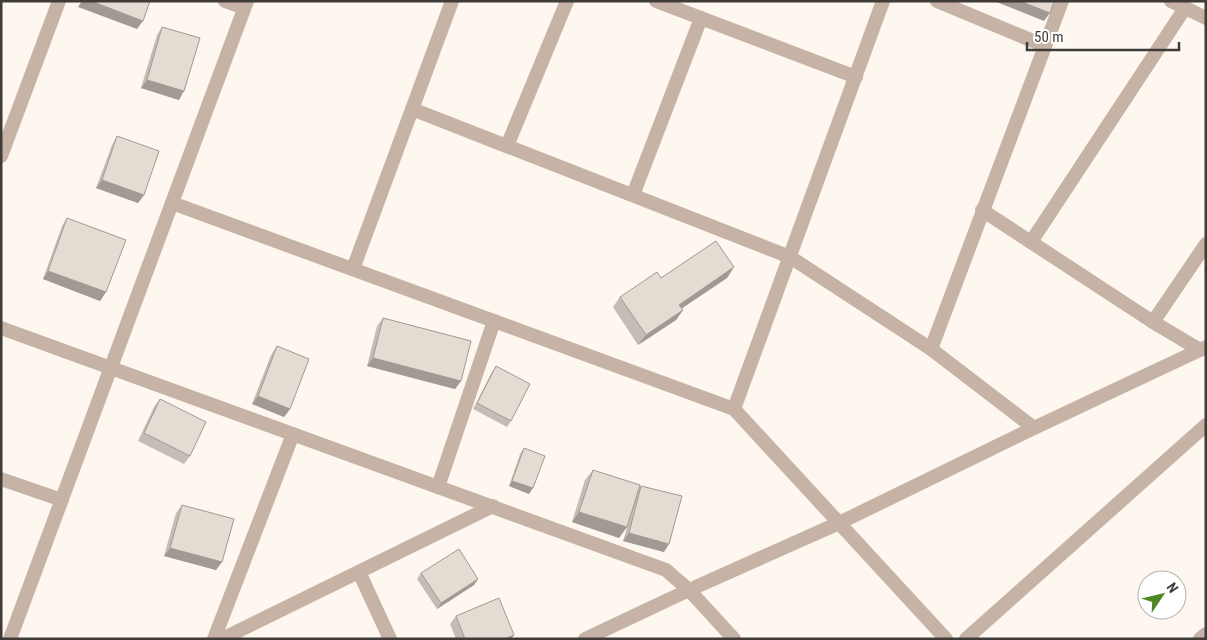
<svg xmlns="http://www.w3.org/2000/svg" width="1207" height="640" viewBox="0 0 1207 640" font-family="'Roboto Condensed',sans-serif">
  <rect width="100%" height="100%" fill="#fef7f0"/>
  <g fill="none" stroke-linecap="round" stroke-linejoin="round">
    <g stroke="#c6b3a6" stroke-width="14">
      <polyline points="225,1 244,8"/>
      <polyline points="656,1 856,77"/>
      <polyline points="937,1 1045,46"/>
      <polyline points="1171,1 1206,18"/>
      <polyline points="412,109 790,257 931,349 1034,428"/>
      <polyline points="507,146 567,1"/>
      <polyline points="1,156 59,1"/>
      <polyline points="633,195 701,18"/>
      <polyline points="172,203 734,409 946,639"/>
      <polyline points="982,210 1153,322 1200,350"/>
      <polyline points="1031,242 1185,8"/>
      <polyline points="353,269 452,1"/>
      <polyline points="1153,322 1206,244"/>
      <polyline points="1,328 666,570 689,590 734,639"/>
      <polyline points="931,349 1062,1"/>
      <polyline points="734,409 883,1"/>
      <polyline points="1,479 62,500"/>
      <polyline points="438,487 494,321"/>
      <polyline points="359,572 390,639"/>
      <polyline points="10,639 247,1"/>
      <polyline points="214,639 293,434"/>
      <polyline points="222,639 493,506"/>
      <polyline points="585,639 689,590 839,523 1034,428 1206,347"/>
      <polyline points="966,639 1206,425"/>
      <polyline points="1200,639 1206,634"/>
    </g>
  </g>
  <g fill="#c4bdb5">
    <polygon points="162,27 179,100 141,88 157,35"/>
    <polygon points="117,136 144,195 138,203 96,188 112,145"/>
    <polygon points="67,218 106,292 100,301 43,279 62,226"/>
    <polygon points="734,267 727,278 682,308 683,310 676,320 638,345 613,307 620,297 661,278"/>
    <polygon points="383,318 461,381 455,389 367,366 377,326"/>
    <polygon points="277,346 290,409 284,417 252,404 271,355"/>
    <polygon points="496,366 511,421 507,427 473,409 492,372"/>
    <polygon points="160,399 190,456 184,464 138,441 154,407"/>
    <polygon points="524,448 529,494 509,486 520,454"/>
    <polygon points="593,470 639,489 641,486 664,552 623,541 628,524 619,538 572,522 585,480"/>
    <polygon points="182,505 222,562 216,570 164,556 176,513"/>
    <polygon points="421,573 478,579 474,585 437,609 417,579"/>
    <polygon points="456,616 514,635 511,639 456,639 450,624"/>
  </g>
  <g fill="#a09a93">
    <polygon points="82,1 91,1 143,21 137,29 78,7"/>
    <polygon points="994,1 1020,1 1050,13 1044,21"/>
    <polygon points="147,80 184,91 179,100 141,88"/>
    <polygon points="102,180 144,195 138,203 96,188"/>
    <polygon points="734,267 727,278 672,315 679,305"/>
    <polygon points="48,271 106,292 100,301 43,279"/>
    <polygon points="683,310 676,320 638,345 646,335"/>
    <polygon points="373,358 461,381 455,389 367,366"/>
    <polygon points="258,396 290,409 284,417 252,404"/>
    <polygon points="512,481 533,488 529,494 509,486"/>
    <polygon points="579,512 627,527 619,538 572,522"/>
    <polygon points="629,533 669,544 664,552 623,541"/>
    <polygon points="170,548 222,562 216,570 164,556"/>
    <polygon points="478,579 474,585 437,609 441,603"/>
    <polygon points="514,635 511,639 504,639"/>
  </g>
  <g fill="#e4dcd2" stroke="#a09a93">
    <polygon points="91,1 150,1 143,21"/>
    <polygon points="1020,1 1054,1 1050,13"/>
    <polygon points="162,27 200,38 184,91 147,80"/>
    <polygon points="117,136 159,151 144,195 102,180"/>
    <polygon points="67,218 126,240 106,292 48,271"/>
    <polygon points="716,241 734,267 679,305 683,310 646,335 620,297 657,272 661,278"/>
    <polygon points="383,318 471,341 461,381 373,358"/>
    <polygon points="277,346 309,359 290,409 258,396"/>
    <polygon points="496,366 530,384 511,421 477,403"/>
    <polygon points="160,399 206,422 190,456 144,433"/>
    <polygon points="524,448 545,456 533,488 512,481"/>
    <polygon points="593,470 640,485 627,527 579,512"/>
    <polygon points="641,486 682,496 669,544 629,533"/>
    <polygon points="182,505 234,519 222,562 170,548"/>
    <polygon points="459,549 478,579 441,603 421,573"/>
    <polygon points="499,598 514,635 504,639 465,639 456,616"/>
  </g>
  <rect width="1207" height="640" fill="none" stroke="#3f3b37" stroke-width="5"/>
  <g transform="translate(1162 595) rotate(55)"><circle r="24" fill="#ffffff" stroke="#b2b1af"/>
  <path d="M0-4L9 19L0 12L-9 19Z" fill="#4d8825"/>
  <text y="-8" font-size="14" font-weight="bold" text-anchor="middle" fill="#3f3b37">N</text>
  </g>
  <path d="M1027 42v8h152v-8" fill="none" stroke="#3f3b37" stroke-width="2.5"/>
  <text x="1034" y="42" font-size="15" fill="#3f3b37" stroke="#ffffff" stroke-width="4" paint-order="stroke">50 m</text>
</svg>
